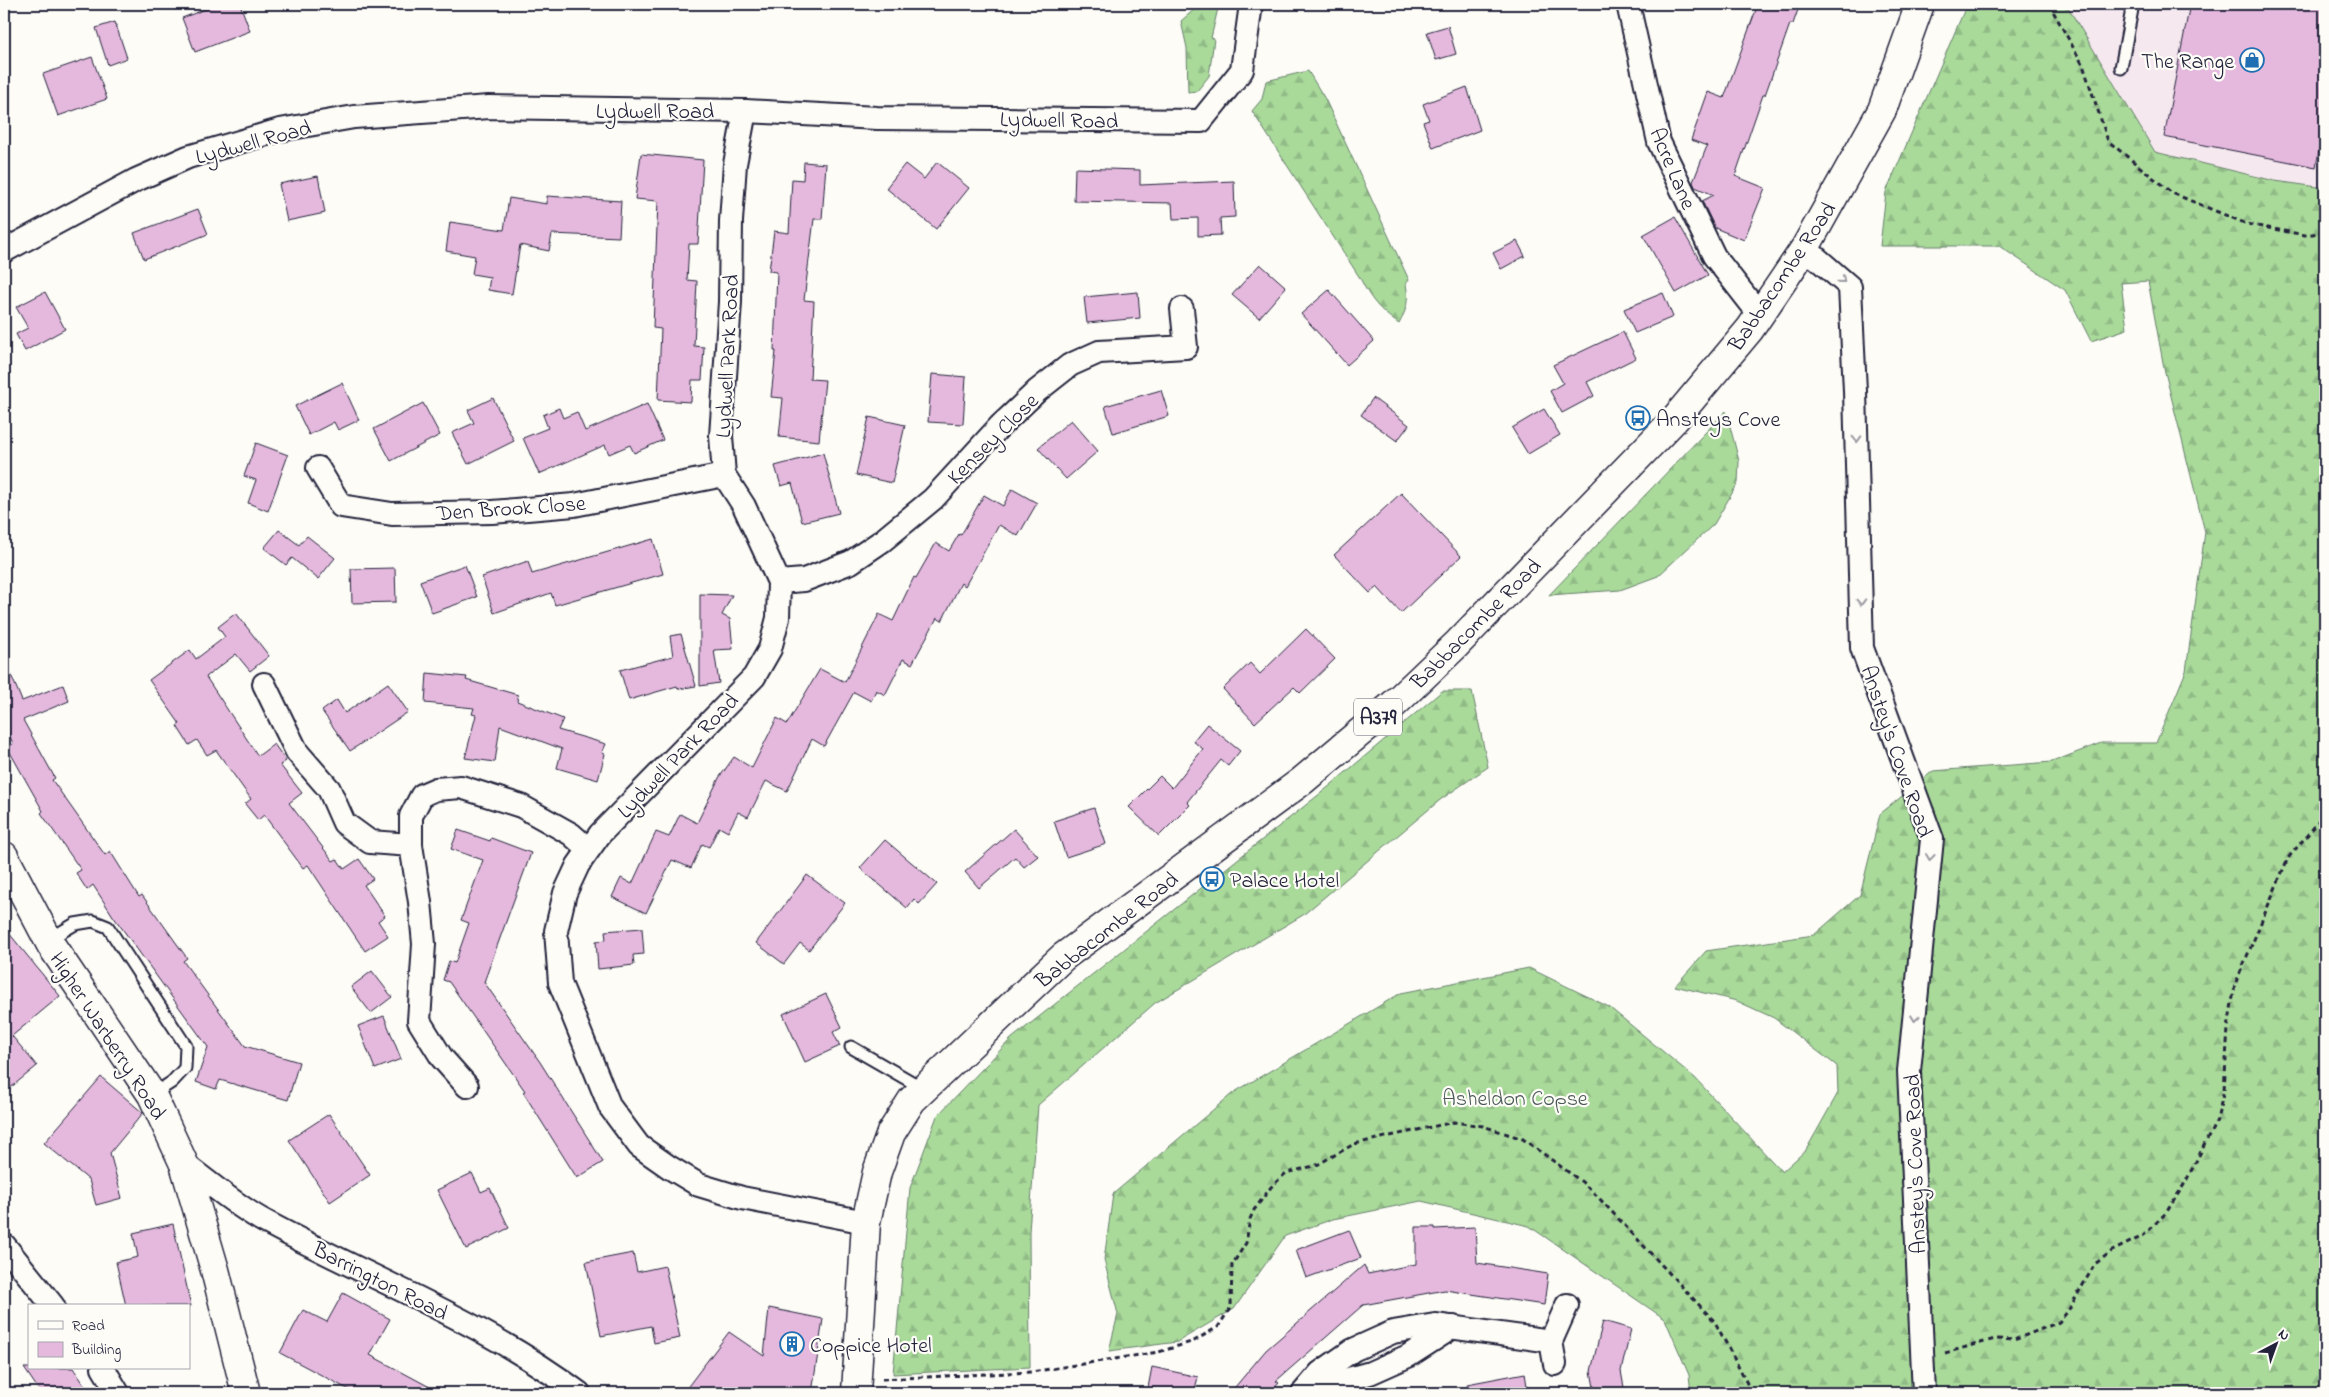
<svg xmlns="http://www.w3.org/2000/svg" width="2329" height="1397" viewBox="0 0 2329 1397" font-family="'Indie Flower',sans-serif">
  <defs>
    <pattern id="forest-firs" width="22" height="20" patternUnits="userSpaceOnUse" patternTransform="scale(1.25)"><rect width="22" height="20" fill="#a9da9a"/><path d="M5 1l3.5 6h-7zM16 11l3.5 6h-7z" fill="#91bb86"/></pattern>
  </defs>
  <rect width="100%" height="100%" fill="#fdfcf7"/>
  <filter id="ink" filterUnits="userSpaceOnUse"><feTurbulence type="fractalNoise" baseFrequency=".02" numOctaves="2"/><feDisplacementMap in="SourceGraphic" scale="10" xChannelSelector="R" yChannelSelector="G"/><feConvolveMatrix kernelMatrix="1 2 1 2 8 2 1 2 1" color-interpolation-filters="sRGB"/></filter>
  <g filter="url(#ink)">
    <polygon fill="#f6e8ef" points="2066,4 2325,4 2325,188 2275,181 2155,152"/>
    <g fill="url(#forest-firs)" stroke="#667e6a">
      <polygon points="1197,4 1219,4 1211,38 1214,39 1209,76 1197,91 1188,92 1187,48 1181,21 1196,8"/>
      <polygon points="1967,4 2066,4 2155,152 2275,181 2325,188 2325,836 2321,884 2325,886 2325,1393 1691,1393 1689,1375 1665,1319 1529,1226 1421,1201 1333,1219 1285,1236 1234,1309 1177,1342 1109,1351 1118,1314 1104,1260 1113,1194 1233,1093 1401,993 1529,968 1609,1007 1695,1078 1782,1172 1806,1150 1838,1093 1837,1066 1774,1018 1737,1001 1675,986 1706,951 1814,935 1860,895 1880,814 1933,771 2052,762 2101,743 2156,743 2186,671 2205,532 2164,368 2148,281 2121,283 2127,329 2091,341 2065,290 1999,246 1880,246 1886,192"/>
      <path d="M1308,71l17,28 84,181 -3,4c3,16 1,25 -7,40 -21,-15 -28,-24 -39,-46l-108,-167 10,-12 4,-18z"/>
      <polygon points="1726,411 1739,461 1738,483 1714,524 1658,576 1620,590 1549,595"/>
      <polygon points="1442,691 1472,691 1488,767 1440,800 1303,915 1155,1003 1038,1105 1029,1232 1030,1367 893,1374 910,1188 937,1116 1011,1039 1326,789"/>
    </g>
    <g fill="#e5b9dd" stroke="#22223b">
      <polygon points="219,4 240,4 250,31 195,52 182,18"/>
      <polygon points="1758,4 1800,4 1793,24 1790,24 1765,95 1763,95 1735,176 1765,188 1744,240 1715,228 1702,201 1714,195 1695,187 1693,182 1707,146 1691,140 1708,92 1724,98"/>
      <polygon points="2190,4 2325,4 2325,116 2316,167 2164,137"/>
      <polygon points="115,22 127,58 108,65 96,28"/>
      <polygon points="1448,26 1456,54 1436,60 1427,32"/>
      <polygon points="92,57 107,99 58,116 43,74"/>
      <polygon points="1467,87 1480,130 1433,148 1423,122 1429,120 1423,104"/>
      <polygon points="641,154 703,160 698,244 689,244 687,280 697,281 694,346 704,347 702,380 692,380 691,402 658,400 661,329 653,328 658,201 635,199"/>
      <polygon points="804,162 826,164 822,219 814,219 804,300 814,301 810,379 825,380 819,441 779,437 783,398 771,397 776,351 774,351 777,272 769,271 774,231 789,233 792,179 803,180"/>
      <polygon points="937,162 969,188 936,229 886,188 905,164 924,179"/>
      <polygon points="1075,168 1140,170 1140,185 1234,181 1235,217 1220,218 1221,235 1198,236 1198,218 1173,219 1172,203 1074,201"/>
      <polygon points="318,176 325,213 287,221 279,184"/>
      <polygon points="547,196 621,201 619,237 552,234 549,251 520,245 512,294 488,290 490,277 472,274 475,256 446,251 450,222 504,230 509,198 547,204"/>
      <polygon points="198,209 208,234 144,259 134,233"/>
      <polygon points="1675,217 1708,275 1676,293 1643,235"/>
      <polygon points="1517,241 1525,256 1501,269 1493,253"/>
      <polygon points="1260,264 1286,287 1259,318 1232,295"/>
      <polygon points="1329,290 1374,341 1347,365 1301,314"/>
      <polygon points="45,292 65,329 25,351 16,334 28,328 16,307"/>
      <polygon points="1138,292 1140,318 1087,323 1084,297"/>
      <polygon points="1663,293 1673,317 1635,333 1624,309"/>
      <polygon points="1623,332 1636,358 1587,382 1594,396 1562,413 1550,391 1563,383 1553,365"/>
      <polygon points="932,374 966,377 963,424 928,422"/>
      <polygon points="342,383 359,420 338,430 334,422 309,435 295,406"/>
      <polygon points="1161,390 1169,416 1113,433 1105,406"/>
      <polygon points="493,398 514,441 468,464 452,433 474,423 468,410"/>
      <polygon points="1373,398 1409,425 1397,441 1361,415"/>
      <polygon points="423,403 440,435 391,461 374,429"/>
      <polygon points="647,404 663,440 634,453 630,445 609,454 605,445 539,474 523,438 548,428 543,415 559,408 563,418 577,412 585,431"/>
      <polygon points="1544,409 1560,435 1528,454 1512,428"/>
      <polygon points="869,417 905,425 892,483 856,475"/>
      <polygon points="1071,420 1098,451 1066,479 1038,448"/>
      <polygon points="256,443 288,455 268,511 248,503 256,480 244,476"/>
      <polygon points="823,453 839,513 802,522 792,483 781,486 775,466"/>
      <polygon points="1012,489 1037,503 1018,536 999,525 965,586 961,583 942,621 937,618 912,664 903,659 885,695 876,690 871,701 854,692 824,746 812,739 787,791 766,781 748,817 738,812 728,832 719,827 709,847 702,844 691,868 672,860 646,913 612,897 621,878 632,884 656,832 669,837 680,814 697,823 719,778 734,757 752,768 777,718 787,724 820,669 845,682 879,614 893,621 914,577 916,578 936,543 949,551 959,534 961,535 984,495 1003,506"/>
      <polygon points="1401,493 1461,556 1401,613 1377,587 1370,593 1334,555"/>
      <polygon points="279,530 299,545 307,536 335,558 318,579 292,558 286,565 264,548"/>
      <polygon points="653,539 663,574 555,605 551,593 494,613 482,577 528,561 532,574"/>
      <polygon points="465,565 477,597 432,613 420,581"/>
      <polygon points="395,568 396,602 352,603 351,569"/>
      <polygon points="700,594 732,595 722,615 730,619 733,649 714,650 719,683 700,686"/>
      <polygon points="236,613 269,656 250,671 236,654 206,677 258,756 274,744 286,761 280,765 302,793 289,803 333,861 337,859 344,869 359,859 373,879 364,885 385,916 378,921 388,936 365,951 308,865 303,868 264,815 258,820 245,804 251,799 216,750 207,755 197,740 189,745 177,726 180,724 149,680 190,650 196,659 225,637 218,627"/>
      <polygon points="1306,629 1335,659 1300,693 1294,687 1255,723 1223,689 1250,663 1260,674"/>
      <polygon points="681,634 696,686 678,689 677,686 629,700 620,670 673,656 670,636"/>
      <polygon points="4,658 22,701 63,685 69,701 23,720 55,778 52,780 105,855 110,851 139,897 142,895 187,958 183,961 245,1046 299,1062 288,1100 220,1080 216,1089 196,1082 208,1047 113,916 93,885 87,890 76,873 81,870 41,813 43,811 7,747 13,744 6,726 4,727"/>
      <polygon points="427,673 467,677 466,680 518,695 517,701 563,719 558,730 606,744 602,753 605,754 598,780 557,768 562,749 500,726 495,762 465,758 476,715 472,714 474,708 425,703"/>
      <polygon points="388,683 408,712 350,751 322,711 337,700 345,713"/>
      <polygon points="1207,724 1240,751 1228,766 1221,760 1187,802 1190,805 1159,836 1129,807 1160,776 1172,788 1203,749 1193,741"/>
      <polygon points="1094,808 1106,844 1066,857 1054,821"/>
      <polygon points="1014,829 1038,856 1024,867 1015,857 979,888 965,872"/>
      <polygon points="458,830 490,841 491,838 531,853 484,982 540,1062 603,1162 577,1178 523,1092 525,1091 449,982 443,980 449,961 455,963 469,923 461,920 483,860 451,849"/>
      <polygon points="885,840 937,884 919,904 914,899 907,908 860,868"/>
      <polygon points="807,875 845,903 809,950 800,943 784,964 756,943"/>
      <polygon points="4,927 60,996 12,1036 37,1066 4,1093"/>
      <polygon points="642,928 644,954 633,955 634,965 598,969 596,941 606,940 605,931"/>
      <polygon points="372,971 392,997 371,1013 351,987"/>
      <polygon points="826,994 842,1027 833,1032 840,1046 805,1062 783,1014"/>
      <polygon points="384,1016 401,1059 375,1069 358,1026"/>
      <polygon points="101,1077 143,1113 110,1153 122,1198 96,1205 89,1180 44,1143"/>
      <polygon points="329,1114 370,1175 330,1202 289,1140"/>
      <polygon points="472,1173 481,1192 490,1188 509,1228 466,1249 437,1190"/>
      <polygon points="173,1224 191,1306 126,1306 116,1262 138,1257 133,1233"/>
      <polygon points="1416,1227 1435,1227 1435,1229 1475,1227 1477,1263 1548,1274 1544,1305 1445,1290 1363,1305 1276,1381 1279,1383 1270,1393 1230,1393 1266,1350 1364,1265 1368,1274 1416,1264"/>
      <polygon points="1349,1230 1361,1258 1306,1278 1296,1250"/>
      <polygon points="633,1253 637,1272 665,1266 680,1338 654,1343 651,1326 601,1336 586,1262"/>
      <polygon points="343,1293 390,1319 370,1355 441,1393 355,1393 280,1353 303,1310 327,1322"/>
      <polygon points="769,1308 823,1319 812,1393 683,1393 729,1332 764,1356"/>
      <polygon points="1603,1321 1631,1329 1621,1371 1625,1393 1595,1393 1591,1371"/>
      <polygon points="1152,1367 1198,1377 1194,1393 1147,1393"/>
      <polygon points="24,1368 73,1368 90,1393 41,1393"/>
      <polygon points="1525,1373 1528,1393 1468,1393 1467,1384"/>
    </g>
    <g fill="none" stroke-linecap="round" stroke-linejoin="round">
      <g stroke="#22223b" stroke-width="15">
        <g id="lane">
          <polyline points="2121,68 2133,4"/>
          <polyline points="48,940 75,924 93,921 108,927 186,1046 185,1068 172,1082 152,1095"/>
          <polyline points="851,1047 924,1089"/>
        </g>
      </g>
      <g stroke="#22223b" stroke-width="26">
        <g id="street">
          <polyline points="1628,4 1659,142 1714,256 1760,315"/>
          <polyline points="745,111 735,164 731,221 730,302 721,436 724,475 744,506 779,582 778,618 770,649 754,677 600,834 578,865 565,893 556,931 560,983 610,1107 639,1146 669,1167 699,1185 742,1198 866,1222"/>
          <polyline points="1805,248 1850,287 1855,391 1862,648 1932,839 1909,1071 1924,1393"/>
          <polyline points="4,251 136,180 188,157 280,130 354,117 489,107 745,111 877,118 1201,121 1242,70 1251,4"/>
          <polyline points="318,468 341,506 392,514 492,512 574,505 724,475"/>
          <polyline points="779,582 804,580 851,562 882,541 933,499 1000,426 1037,391 1070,365 1099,352 1186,347 1182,309"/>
          <polyline points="264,684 297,752 329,789 344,823 370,842 411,845"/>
          <polyline points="467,1086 442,1058 419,1021 424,944 420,902 411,845 411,816 422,795 436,789 461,787 521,806 571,834 588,849"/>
          <path d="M184,1164c26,19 52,42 80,57 105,57 219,100 315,172"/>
          <polyline points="4,1245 53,1306"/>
          <polyline points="1551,1341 1555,1364"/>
          <polyline points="103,1368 118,1393"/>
          <polyline points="1305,1391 1370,1373 1408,1356 1453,1327"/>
          <polyline points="1303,1393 1320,1373 1353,1350 1393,1332 1435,1325 1551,1341 1567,1305"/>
        </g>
      </g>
      <g stroke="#22223b" stroke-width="31">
        <polyline id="secondary" points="4,856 51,945 152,1095 184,1164 215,1270 246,1393"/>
      </g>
      <g stroke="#22223b" stroke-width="31">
        <polyline id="primary" points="856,1393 866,1222 877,1172 891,1133 912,1100 1063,957 1302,781 1394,704 1456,645 1674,420 1750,329 1805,248 1882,110 1920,4"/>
      </g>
      <g stroke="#22223b" stroke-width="3" stroke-dasharray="5 4" stroke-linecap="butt">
        <polyline points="2049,4 2083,65 2108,141 2172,193 2247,224 2305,235 2325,232"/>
        <polyline points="1945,1353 1995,1339 2014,1340 2059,1322 2068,1311 2095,1264 2112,1251 2143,1236 2166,1213 2185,1183 2217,1120 2224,1090 2228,1028 2235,984 2240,973 2288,858 2325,814"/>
        <polyline points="882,1379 1031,1372 1159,1352 1194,1341 1218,1327 1231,1307 1232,1265 1246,1243 1250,1219 1254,1210 1271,1187 1286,1173 1317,1165 1354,1144 1454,1122 1483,1126 1523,1139 1582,1182 1598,1197 1715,1322 1752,1393"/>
      </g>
      <use href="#lane" stroke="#fdfcf7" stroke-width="11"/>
      <use href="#street" stroke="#fdfcf7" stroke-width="22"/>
      <use href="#secondary" stroke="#fdfcf7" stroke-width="28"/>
      <use href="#primary" stroke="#fdfcf7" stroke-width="28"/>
    </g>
    <defs><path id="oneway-chevron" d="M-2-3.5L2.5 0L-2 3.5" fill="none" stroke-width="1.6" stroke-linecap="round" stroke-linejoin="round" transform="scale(1.25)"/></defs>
    <g stroke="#9a9aa2">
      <use href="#oneway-chevron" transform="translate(1842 280) rotate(41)"/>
      <use href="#oneway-chevron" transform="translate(1857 439) rotate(88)"/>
      <use href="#oneway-chevron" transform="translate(1861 602) rotate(88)"/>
      <use href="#oneway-chevron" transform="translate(1930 857) rotate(96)"/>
      <use href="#oneway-chevron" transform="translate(1915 1018) rotate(96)"/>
    </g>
  </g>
  <defs>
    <g id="shop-ring" transform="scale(1.25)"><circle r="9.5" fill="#fdfcf7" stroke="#1f6fb2" stroke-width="1.5"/><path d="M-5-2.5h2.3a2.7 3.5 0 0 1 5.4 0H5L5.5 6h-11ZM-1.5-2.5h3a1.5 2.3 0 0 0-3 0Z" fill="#1f6fb2"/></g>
    <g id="bus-ring" transform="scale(1.25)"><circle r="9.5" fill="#fdfcf7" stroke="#1f6fb2" stroke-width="1.5"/><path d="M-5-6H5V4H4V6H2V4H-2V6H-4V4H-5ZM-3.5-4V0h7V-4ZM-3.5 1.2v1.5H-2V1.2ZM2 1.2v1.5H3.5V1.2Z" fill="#1f6fb2"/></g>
    <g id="building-ring" transform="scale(1.25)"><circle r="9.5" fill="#fdfcf7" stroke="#1f6fb2" stroke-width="1.5"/><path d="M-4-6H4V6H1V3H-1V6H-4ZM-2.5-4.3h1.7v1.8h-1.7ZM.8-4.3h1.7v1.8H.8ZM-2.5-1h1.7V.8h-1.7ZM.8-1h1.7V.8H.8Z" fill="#1f6fb2"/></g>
  </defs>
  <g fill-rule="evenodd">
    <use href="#shop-ring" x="2252" y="60"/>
    <use href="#bus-ring" x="1638" y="418"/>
    <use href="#bus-ring" x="1212" y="879"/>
    <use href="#building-ring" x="792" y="1344"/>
  </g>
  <g text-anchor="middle" stroke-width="4.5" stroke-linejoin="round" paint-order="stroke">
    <rect fill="#fdfcf7" stroke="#646373" stroke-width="1" x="1354" y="698.5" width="48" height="37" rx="4"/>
    <g font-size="21" font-weight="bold" fill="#22223b">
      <text x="1378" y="724">A379</text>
    </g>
    <g font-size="22" fill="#22223b" stroke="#fdfcf7" text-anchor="start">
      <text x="2234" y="68" text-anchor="end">The Range</text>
      <text x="1656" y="426">Ansteys Cove</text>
      <text x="1230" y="887">Palace Hotel</text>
      <text x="810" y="1352">Coppice Hotel</text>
    </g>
    <g font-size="22" fill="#22223b" stroke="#fdfcf7">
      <text x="655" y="118">Lydwell Road</text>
      <text transform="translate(1059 119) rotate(1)" y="8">Lydwell Road</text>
      <text transform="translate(253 141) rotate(-15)" y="8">Lydwell Road</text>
      <text transform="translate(1674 168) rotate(67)" y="8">Acre Lane</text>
      <text transform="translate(1781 276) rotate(-56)" y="8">Babbacombe Road</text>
      <text transform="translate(726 356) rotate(-87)" y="8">Lydwell Park Road</text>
      <text transform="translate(992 438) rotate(-45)" y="8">Kensey Close</text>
      <text transform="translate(511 507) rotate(-4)" y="8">Den Brook Close</text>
      <text transform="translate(1475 623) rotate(-45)" y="8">Babbacombe Road</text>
      <text transform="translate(1898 751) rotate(71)" y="8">Anstey's Cove Road</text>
      <text transform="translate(677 755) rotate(-46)" y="8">Lydwell Park Road</text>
      <text transform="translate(1106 929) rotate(-38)" y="8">Babbacombe Road</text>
      <text transform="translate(109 1035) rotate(57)" y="8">Higher Warberry Road</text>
      <text transform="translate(1914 1164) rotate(-92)" y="8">Anstey's Cove Road</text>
      <text transform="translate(381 1280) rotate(27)" y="8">Barrington Road</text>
    </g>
    <g font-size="22" fill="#4a5958" stroke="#fdfcf7">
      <text x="1515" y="1105">Asheldon Copse</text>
    </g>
  </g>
  <rect width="2329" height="1397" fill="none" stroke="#fdfcf7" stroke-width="20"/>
  <rect x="10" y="10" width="2309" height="1377" fill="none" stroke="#22223b" stroke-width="2" filter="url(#ink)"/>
  <rect x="28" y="1304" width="162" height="65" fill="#fdfcf7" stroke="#a5a5ac"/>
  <rect x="38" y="1321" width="25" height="8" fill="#fdfcf7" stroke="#a5a5ac"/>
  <text x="72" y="1330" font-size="15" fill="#22223b">Road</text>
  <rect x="38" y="1342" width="25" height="15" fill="#e5b9dd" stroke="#a5a5ac"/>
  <text x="72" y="1354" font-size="15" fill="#22223b">Building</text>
  <g transform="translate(2276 1344) rotate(41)" stroke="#fdfcf7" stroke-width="4" paint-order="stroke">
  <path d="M0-4L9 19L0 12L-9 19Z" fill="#22223b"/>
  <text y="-8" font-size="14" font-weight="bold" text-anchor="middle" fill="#22223b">N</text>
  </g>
</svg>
